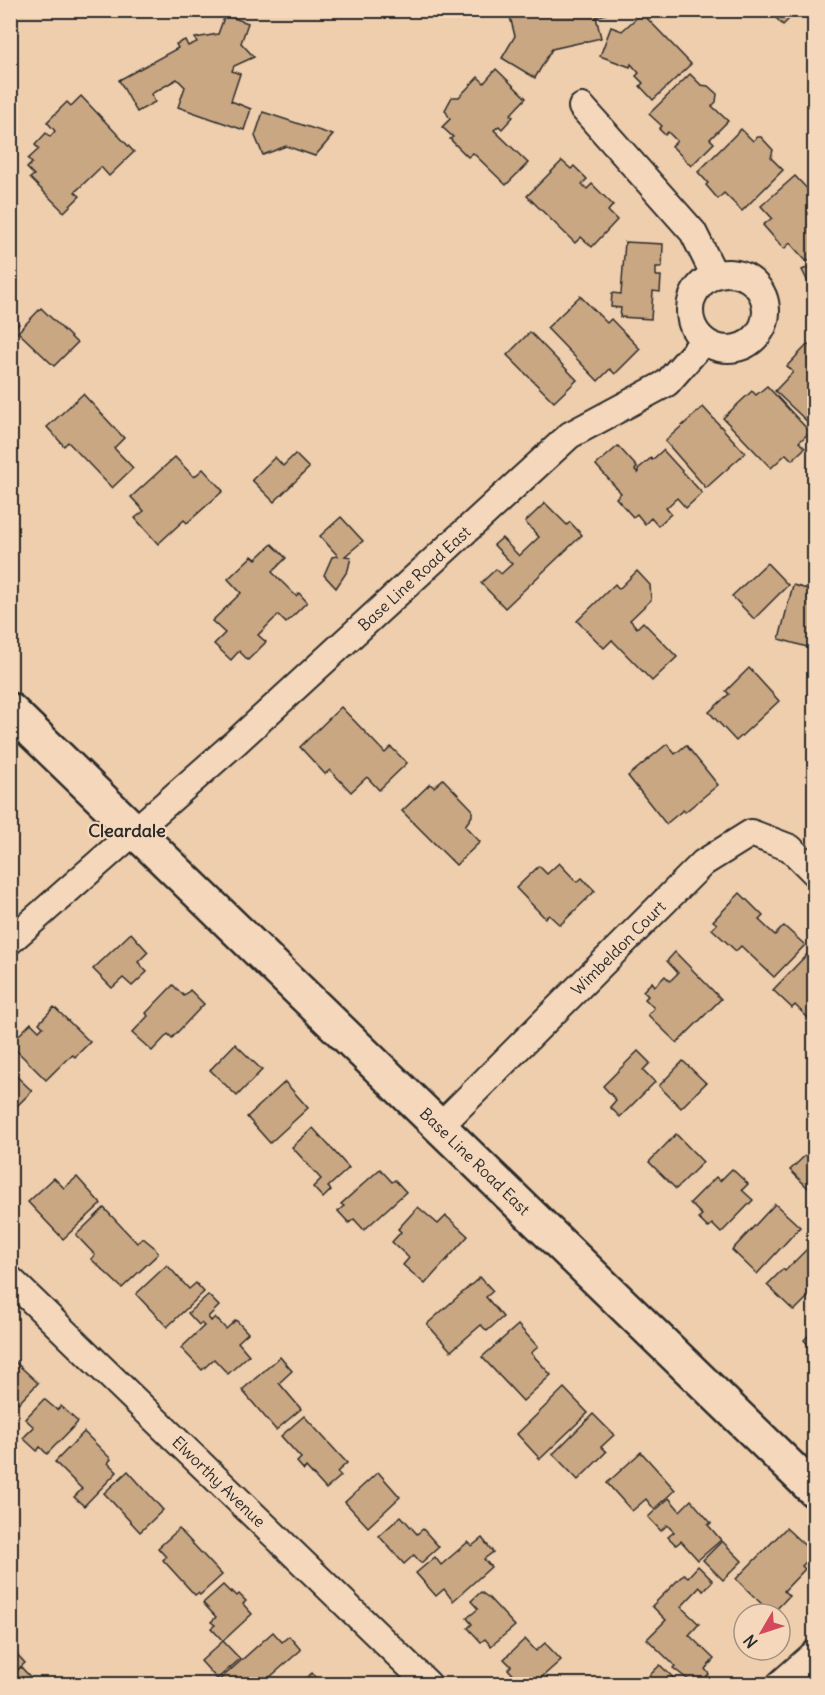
<svg xmlns="http://www.w3.org/2000/svg" width="825" height="1695" viewBox="0 0 825 1695" font-family="Delius,sans-serif">
  <rect width="100%" height="100%" fill="#eecead"/>
  <filter id="ink" filterUnits="userSpaceOnUse"><feTurbulence type="fractalNoise" baseFrequency=".0167" numOctaves="2"/><feDisplacementMap in="SourceGraphic" scale="12" xChannelSelector="R" yChannelSelector="G"/><feConvolveMatrix kernelMatrix="1 2 1 2 8 2 1 2 1" color-interpolation-filters="sRGB"/></filter>
  <g filter="url(#ink)">
    <g fill="#caa783" stroke="#2b2b2b" stroke-width="1.5">
      <polygon points="518,10 605,10 606,14 596,17 601,38 552,49 535,78 502,58 515,36 509,13"/>
      <polygon points="768,10 798,10 783,25"/>
      <polygon points="642,13 691,64 653,100 640,86 643,83 636,76 639,73 631,64 630,67 600,56 611,27 622,31"/>
      <polygon points="225,15 248,23 241,43 254,57 234,66 232,71 240,74 231,101 251,109 244,130 178,107 185,87 177,79 151,94 155,102 137,112 119,80 178,48 176,44 185,40 188,46 197,42 195,38 218,34"/>
      <polygon points="496,69 526,98 510,115 513,117 502,129 499,126 494,130 528,163 506,185 473,153 468,157 450,139 453,137 442,127 450,119 445,110 452,97 459,97 478,77 484,83"/>
      <polygon points="690,74 701,85 708,86 717,94 716,102 712,106 728,121 710,139 714,143 691,166 672,146 677,141 668,132 665,135 659,129 662,126 649,114"/>
      <polygon points="81,96 134,152 109,176 101,167 75,192 80,196 64,212 30,178 34,175 27,168 32,163 28,159 39,149 35,145 46,133 50,137 55,131 47,122 67,102 71,106"/>
      <polygon points="263,112 333,135 315,156 286,146 263,155 255,136"/>
      <polygon points="741,129 753,141 757,137 761,137 773,150 771,158 783,170 742,211 724,193 718,199 706,185 708,183 698,172"/>
      <polygon points="562,161 571,169 574,166 587,179 582,184 587,189 592,184 613,205 608,211 617,220 592,247 581,237 575,243 527,196"/>
      <polygon points="795,176 814,196 814,256 807,262 790,243 784,249 763,225 772,218 761,206"/>
      <polygon points="625,242 663,244 662,267 656,267 656,276 661,276 660,292 653,291 651,319 620,317 621,308 611,307 612,293 621,294"/>
      <polygon points="814,265 814,294 802,270"/>
      <polygon points="580,296 607,323 611,319 640,349 615,374 610,369 598,381 547,328"/>
      <polygon points="41,308 77,343 54,366 18,332"/>
      <polygon points="10,316 19,324 10,332"/>
      <polygon points="530,332 577,380 554,402 507,355"/>
      <polygon points="808,344 814,351 814,428 775,391 793,372 787,366"/>
      <polygon points="767,386 810,432 799,442 805,448 792,460 786,454 771,468 723,418 752,391 756,395"/>
      <polygon points="83,394 124,438 114,448 133,468 112,488 68,442 64,446 47,427"/>
      <polygon points="703,407 745,453 706,488 665,441"/>
      <polygon points="618,446 637,467 635,470 638,473 638,469 651,458 652,460 663,450 702,493 686,508 677,498 666,508 671,514 658,526 651,518 645,524 637,514 633,517 616,498 621,493 596,465"/>
      <polygon points="295,454 309,468 274,502 252,480 275,457 283,466"/>
      <polygon points="175,457 194,477 203,469 223,491 187,523 184,520 158,544 135,518 144,511 131,497"/>
      <polygon points="545,503 567,525 570,522 582,535 505,608 481,583 496,569 501,574 512,564 494,545 502,538 519,556 539,537 525,522"/>
      <polygon points="341,517 363,541 345,556 351,557 348,570 336,588 324,575 332,557 338,556 320,536"/>
      <polygon points="272,544 286,558 272,572 296,596 299,593 307,602 286,623 278,615 258,635 266,642 248,660 239,651 231,660 214,644 225,633 212,621 241,593 228,579 252,556 256,559"/>
      <polygon points="767,563 788,585 754,619 732,596"/>
      <polygon points="637,571 650,585 651,600 630,620 637,628 643,622 677,657 652,681 612,640 604,648 577,621 615,584 619,589"/>
      <polygon points="793,585 814,591 814,649 779,639"/>
      <polygon points="749,668 779,701 736,741 709,712 729,694 726,691"/>
      <polygon points="341,707 385,753 391,747 407,763 379,790 367,777 351,792 330,770 325,774 300,747"/>
      <polygon points="667,744 675,754 686,745 718,785 685,812 683,810 666,824 628,776"/>
      <polygon points="443,779 472,809 472,816 465,826 480,842 456,865 402,811 430,784 434,787"/>
      <polygon points="559,863 577,882 582,878 595,891 560,925 549,915 545,918 516,888 539,866 547,874"/>
      <polygon points="740,893 763,916 759,920 775,935 784,926 805,945 774,977 741,946 736,951 712,929 717,924 713,921"/>
      <polygon points="131,933 148,952 138,962 147,972 132,986 123,978 112,988 93,969"/>
      <polygon points="814,947 814,1024 795,1005 792,1008 773,990"/>
      <polygon points="675,952 721,999 677,1043 648,1015 654,1008 645,999 648,996 643,991 652,982 655,986 665,976 670,981 678,973 667,961"/>
      <polygon points="173,985 184,996 190,990 204,1004 172,1038 168,1034 152,1051 132,1033 148,1016 146,1013"/>
      <polygon points="54,1007 90,1042 75,1057 73,1055 68,1058 46,1080 10,1044 31,1023 39,1031 43,1027 39,1023"/>
      <polygon points="235,1044 262,1070 237,1096 210,1070"/>
      <polygon points="638,1051 650,1063 643,1070 655,1082 620,1117 610,1107 616,1100 603,1086"/>
      <polygon points="683,1061 706,1083 681,1108 659,1086"/>
      <polygon points="10,1070 32,1091 10,1113"/>
      <polygon points="285,1082 308,1108 270,1143 247,1117"/>
      <polygon points="313,1128 349,1168 328,1187 331,1190 323,1198 313,1187 321,1179 292,1147"/>
      <polygon points="676,1134 703,1162 676,1189 649,1162"/>
      <polygon points="814,1147 814,1184 809,1189 790,1170"/>
      <polygon points="380,1169 392,1182 395,1180 406,1192 364,1230 354,1219 349,1223 338,1211 344,1206 341,1204"/>
      <polygon points="732,1169 748,1184 742,1190 753,1200 721,1233 712,1224 708,1228 698,1218 702,1215 690,1203 716,1177 720,1181"/>
      <polygon points="77,1177 101,1204 63,1239 28,1202 54,1178 64,1188"/>
      <polygon points="775,1204 800,1227 757,1274 732,1250"/>
      <polygon points="418,1207 438,1224 446,1216 468,1236 425,1284 403,1265 409,1258 392,1242 401,1232 398,1229"/>
      <polygon points="104,1208 137,1243 143,1238 154,1247 158,1254 122,1288 91,1259 95,1255 76,1235"/>
      <polygon points="809,1247 814,1253 814,1291 794,1311 767,1285 783,1269 785,1271"/>
      <polygon points="167,1265 189,1289 196,1283 204,1292 167,1327 136,1294"/>
      <polygon points="480,1277 493,1291 486,1297 503,1317 487,1331 481,1325 451,1351 427,1324"/>
      <polygon points="208,1295 219,1306 208,1317 211,1321 215,1317 226,1329 236,1320 248,1333 238,1342 249,1355 228,1374 214,1359 202,1370 181,1348 204,1326 201,1323 199,1325 188,1313"/>
      <polygon points="518,1325 538,1347 531,1353 551,1375 523,1401 482,1357"/>
      <polygon points="814,1330 814,1351 804,1340"/>
      <polygon points="10,1357 38,1383 19,1403 10,1395"/>
      <polygon points="280,1357 292,1371 279,1383 301,1409 276,1430 242,1390"/>
      <polygon points="564,1388 588,1413 540,1459 517,1434"/>
      <polygon points="44,1399 57,1410 61,1406 78,1422 47,1454 40,1447 37,1451 23,1438 34,1427 25,1419"/>
      <polygon points="593,1414 614,1435 601,1447 606,1452 578,1480 553,1454"/>
      <polygon points="304,1416 347,1463 337,1472 341,1476 326,1489 306,1467 304,1470 297,1462 301,1458 281,1436"/>
      <polygon points="84,1432 111,1459 108,1463 117,1472 84,1506 74,1497 82,1489 55,1462"/>
      <polygon points="641,1452 675,1490 654,1509 646,1499 632,1511 607,1483"/>
      <polygon points="128,1471 163,1510 140,1532 104,1493"/>
      <polygon points="378,1472 400,1497 368,1527 345,1502"/>
      <polygon points="669,1498 680,1511 691,1500 711,1523 708,1525 721,1540 698,1560 681,1541 676,1545 668,1537 674,1532 667,1525 661,1531 648,1517"/>
      <polygon points="401,1516 417,1534 423,1529 439,1547 421,1563 414,1555 404,1564 379,1536"/>
      <polygon points="786,1528 814,1554 802,1566 805,1569 784,1591 789,1596 772,1614 736,1579"/>
      <polygon points="179,1529 222,1575 200,1595 198,1593 195,1595 163,1560 166,1557 158,1548"/>
      <polygon points="482,1538 493,1552 484,1559 491,1567 453,1601 444,1589 436,1596 416,1573 435,1557 441,1565 468,1542 472,1546"/>
      <polygon points="722,1541 742,1561 723,1580 703,1560"/>
      <polygon points="698,1566 713,1581 703,1591 700,1587 681,1607 699,1624 689,1635 714,1659 705,1669 709,1674 699,1684 694,1684 673,1668 675,1666 647,1639 666,1620 652,1606 684,1574 688,1577"/>
      <polygon points="223,1585 231,1593 232,1591 237,1596 239,1594 246,1601 243,1604 252,1614 223,1641 211,1628 215,1625 211,1622 216,1617 203,1603"/>
      <polygon points="481,1592 489,1598 515,1626 491,1646 485,1639 481,1642 468,1628 472,1624 467,1618 478,1609 471,1601"/>
      <polygon points="273,1632 282,1642 289,1636 301,1650 262,1684 219,1684 217,1682"/>
      <polygon points="525,1639 536,1651 545,1643 561,1660 534,1684 527,1684 520,1677 517,1679 508,1669 511,1666 504,1659"/>
      <polygon points="223,1641 240,1659 217,1679 201,1661"/>
      <polygon points="14,1651 25,1663 10,1676 10,1654"/>
      <polygon points="660,1665 663,1668 680,1684 641,1684"/>
      <polygon points="21,1667 35,1682 33,1684 10,1684 10,1677"/>
      <polygon points="312,1673 318,1680 322,1680 326,1684 299,1684"/>
    </g>
    <g fill="none" stroke-linecap="round" stroke-linejoin="round">
      <g stroke="#2b2b2b" stroke-width="30">
        <g id="street">
          <polyline points="582,107 693,232 714,274"/>
          <circle cx="728" cy="311" r="38"/>
          <path id="s1" d="M10,941l226,-199 334,-307 97,-52 37,-42"/>
          <path id="s2" d="M440,1126l263,-263 48,-30 39,15 24,24"/>
          <path id="s3" d="M10,1279l418,405"/>
          <polyline points="780,1684 814,1654"/>
        </g>
      </g>
      <g stroke="#2b2b2b" stroke-width="38">
        <g id="secondary">
          <path id="s4" d="M10,710l804,780"/>
        </g>
      </g>
      <use href="#street" stroke="#f5d8bb" stroke-width="26"/>
      <use href="#secondary" stroke="#f5d8bb" stroke-width="33"/>
    </g>
  </g>
  <g text-anchor="middle" stroke-width="4.5" stroke-linejoin="round" paint-order="stroke">
    <g font-size="16" fill="#2b2b2b" stroke="#f5d8bb">
      <text dy="6" stroke="none"><textPath href="#s1" startOffset="543">Base Line Road East</textPath></text>
      <text dy="6" stroke="none"><textPath href="#s2" startOffset="252">Wimbeldon Court</textPath></text>
      <text dy="6" stroke="none"><textPath href="#s4" startOffset="648">Base Line Road East</textPath></text>
      <text dy="6" stroke="none"><textPath href="#s3" startOffset="291">Elworthy Avenue</textPath></text>
    </g>
    <g font-size="18" font-weight="bold" fill="#2b2b2b" stroke="#f5d8bb">
      <text x="127" y="837">Cleardale</text>
    </g>
  </g>
  <rect width="825" height="1695" fill="none" stroke="#f5d8bb" stroke-width="36"/>
  <rect x="18" y="18" width="789" height="1659" fill="none" stroke="#2b2b2b" stroke-width="2" filter="url(#ink)"/>
  <g transform="translate(762 1632) rotate(231)"><circle r="28" fill="#f5d8bb" stroke="#a49381" stroke-width="1.5"/>
  <path d="M0-4.5L10 22L0 15L-10 22Z" fill="#d1495b"/>
  <text y="-9" font-size="16" font-weight="bold" text-anchor="middle" fill="#2b2b2b">N</text>
  </g>
</svg>
